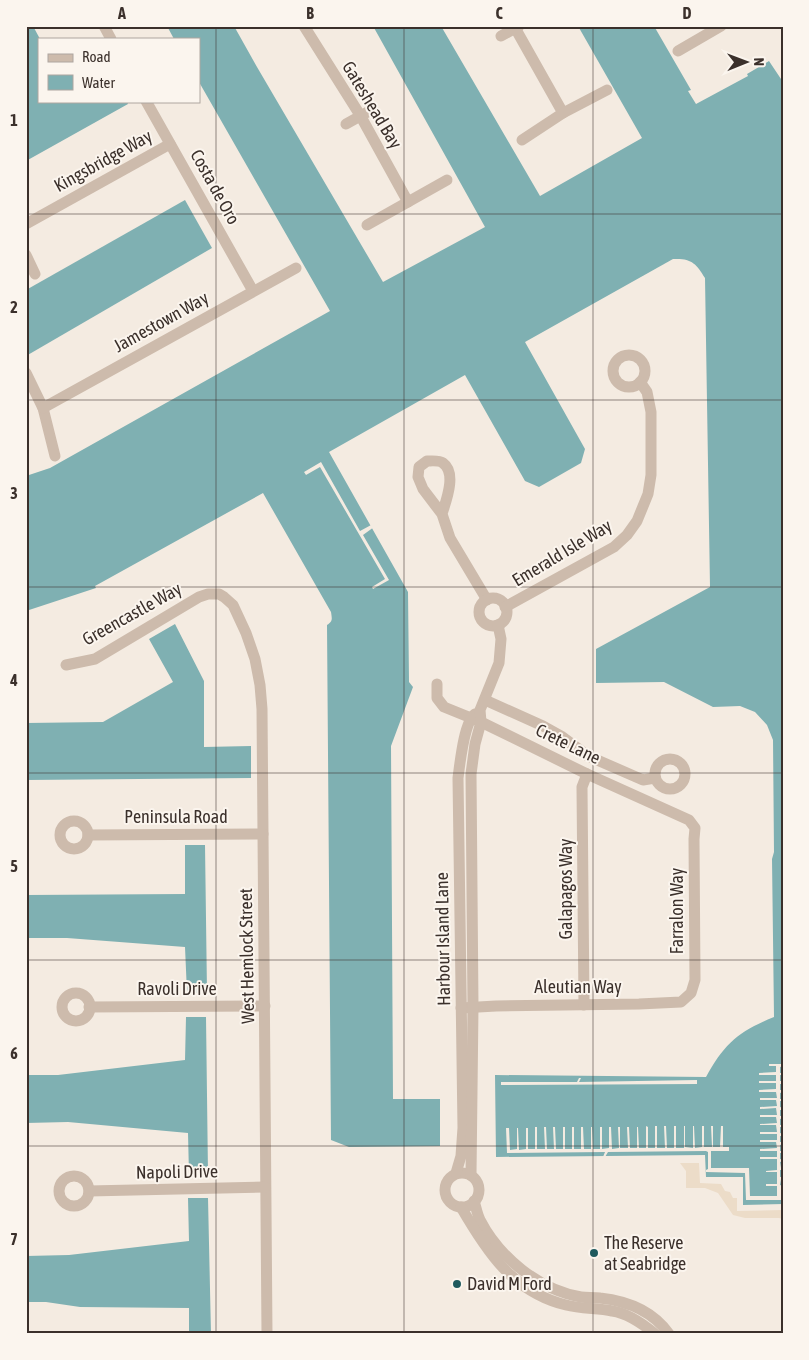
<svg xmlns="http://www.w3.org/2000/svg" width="809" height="1360" viewBox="0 0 809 1360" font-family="'Asap Condensed',sans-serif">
  <rect width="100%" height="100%" fill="#f4ebe1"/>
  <polygon fill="#ecdcc8" points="680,1163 699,1163 700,1183 721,1184 725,1191 730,1192 733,1198 737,1198 737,1211 783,1210 783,1219 779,1218 745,1218 733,1215 718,1193 705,1188 686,1188 686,1171"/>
  <g fill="#7fb0b2">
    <polygon points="26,26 33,26 40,39 39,101 127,101 128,104 26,161"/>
    <path d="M167,26h67l23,41 126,215 102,-55 -112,-201h68l99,170 102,-58 -64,-112h76l37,64 -3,1 8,13 52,-28 -1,-2 22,-13 14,21v1122l-40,1v-28h-37l-1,-22 -209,2 -1,-82 211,2c18,-33 33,-46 68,-60l-2,-158 2,-7 -1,-112 -6,-15 -12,-13 -15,-6 -27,1 -49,-25 -68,1v-34l114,-62 -5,-309c-9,-15 -14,-20 -32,-19l-148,83 60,107 -4,14 -42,24 -14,-6 -60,-106 -136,77 79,140 1,90 4,5 -22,59 2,353h47v47l-91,1 -18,-7 -4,-515c6,-4 5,-6 4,-13l-68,-119 -168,93 1,2 -70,23v-135l24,-8 280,-157 -131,-229v-43h-25z"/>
    <polygon points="185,200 212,248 26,356 26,290"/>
    <polygon points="175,624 204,681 204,747 251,746 251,778 26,780 26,723 103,722 173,682 149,639"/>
    <polygon points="185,845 205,845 207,993 187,993 185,947 67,938 26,938 26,895 185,894"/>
    <polygon points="186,1017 206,1017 208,1174 189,1175 188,1133 68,1122 26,1123 26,1075 58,1075 185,1060"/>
    <polygon points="188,1198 208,1198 211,1334 189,1334 189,1308 80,1307 46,1302 26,1302 26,1256 69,1255 189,1241"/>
  </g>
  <g fill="#f4ebe1">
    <polygon points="321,462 360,531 373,524 374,527 363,535 389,580 373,589 372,587 385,579 320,467 306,475 304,472"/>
    <polygon points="769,1064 783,1064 783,1066 780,1067 780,1073 783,1073 783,1075 780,1075 780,1081 783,1081 783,1084 780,1084 780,1090 783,1090 783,1092 780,1093 780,1099 783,1099 783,1101 780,1101 780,1107 783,1108 783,1110 780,1110 780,1116 783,1116 783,1118 780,1119 780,1125 783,1125 783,1127 780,1127 780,1133 783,1134 783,1136 780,1136 780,1142 783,1142 783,1144 780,1145 780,1151 783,1151 783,1153 780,1153 780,1159 783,1160 783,1161 780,1162 781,1168 783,1168 783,1170 780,1170 780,1177 783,1177 783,1179 781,1179 780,1185 783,1186 783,1187 781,1188 781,1194 783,1195 783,1200 746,1200 745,1173 706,1172 706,1170 708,1169 708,1152 706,1151 608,1152 605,1157 603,1157 605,1152 507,1153 506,1128 509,1128 510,1150 517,1149 517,1128 518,1128 519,1150 526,1149 526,1128 528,1128 528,1149 535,1149 535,1127 537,1127 537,1149 545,1149 544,1127 546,1127 547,1149 554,1149 553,1127 555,1127 556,1149 563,1149 563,1127 565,1127 565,1149 572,1149 572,1127 574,1127 574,1149 581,1149 581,1127 583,1127 584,1149 591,1149 591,1127 592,1127 593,1149 600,1149 600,1127 602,1127 602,1149 609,1148 609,1127 611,1127 612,1149 619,1148 618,1127 620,1127 620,1148 628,1148 627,1127 629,1127 630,1148 637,1148 637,1127 638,1127 639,1148 646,1148 646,1126 648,1127 648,1148 655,1148 655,1126 657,1126 657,1148 665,1148 664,1126 666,1126 667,1148 674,1148 674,1126 676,1126 676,1148 684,1148 684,1126 685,1126 685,1147 693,1148 693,1126 694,1126 695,1148 702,1147 702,1126 704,1126 704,1147 712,1147 711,1126 713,1126 713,1147 720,1147 721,1126 723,1126 723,1147 729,1147 729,1151 711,1151 711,1168 749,1168 750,1196 777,1196 777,1186 766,1186 766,1184 777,1184 777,1172 766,1172 766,1171 777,1170 777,1159 760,1159 760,1157 777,1157 777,1151 760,1151 760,1149 777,1148 776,1142 760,1142 760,1140 777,1140 777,1134 760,1134 760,1132 777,1132 776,1125 760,1125 760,1124 777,1123 776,1117 760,1117 760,1115 777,1115 776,1108 760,1109 760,1107 777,1106 776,1100 760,1100 760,1098 777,1098 776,1092 759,1092 759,1090 776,1089 776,1083 759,1083 759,1081 776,1081 776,1075 759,1075 759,1073 776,1072 776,1066 769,1066"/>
    <polygon points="579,1078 581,1078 579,1082 697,1080 697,1084 501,1085 501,1082 577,1082"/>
  </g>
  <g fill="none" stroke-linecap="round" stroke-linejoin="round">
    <g stroke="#cdbbac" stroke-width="11">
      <polyline points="104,26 111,39"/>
      <polyline points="304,26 360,115 408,202"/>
      <polyline points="514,26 563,113"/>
      <polyline points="501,36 519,26"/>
      <polyline points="678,51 721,26"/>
      <polyline points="146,101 253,291"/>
      <polyline points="346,124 373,109"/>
      <polyline points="522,140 563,113 607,90"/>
      <polyline points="26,224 170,144"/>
      <polyline points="367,225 447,180"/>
      <polyline points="26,255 35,274"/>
      <circle cx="629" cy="371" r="16"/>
      <polyline points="26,373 43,408 55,456"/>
      <polyline points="43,408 296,268"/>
      <path d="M442,514c4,-13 15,-41 1,-51 -4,-3 -11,-2 -16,-2l-8,6 -1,10 5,12 19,25 8,24 37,62"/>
      <circle cx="493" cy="612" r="14"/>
      <polyline points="505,607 614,547 627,535 637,521 648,494 651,475 651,412 647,392 640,382"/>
      <polyline points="66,665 95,659 199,597 208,594 219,594 224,597 233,605 246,633 255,659 260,685 262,709 267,1334"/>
      <polyline points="437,684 437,698 444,707 481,722 587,774 689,820 695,828 694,839 695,980 691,993 681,1002 639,1004 496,1006 461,1008"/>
      <polyline points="485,700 543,726 561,736 588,756 643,780 655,778"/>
      <circle cx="670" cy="774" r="15"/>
      <circle cx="74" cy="835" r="14"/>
      <polyline points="88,835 263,834"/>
      <circle cx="76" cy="1007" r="14"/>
      <polyline points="584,1005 582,787 587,774"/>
      <polyline points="89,1007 265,1006"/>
      <circle cx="462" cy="1190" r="17"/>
      <path d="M456,1173l5,-17 2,-28 -5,-350c2,-15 6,-56 17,-64"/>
      <polyline points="471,1175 473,1007 471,774 475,744 481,722 480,710 499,663 501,639 498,625"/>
      <circle cx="74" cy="1191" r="15"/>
      <polyline points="89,1191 265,1187"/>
      <path d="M474,1201c2,6 3,13 6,19 19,37 59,70 101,77 6,1 13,0 19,1 27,3 53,13 69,36"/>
      <path d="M461,1207c26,45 52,85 105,98 15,4 31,3 46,6 15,2 31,13 43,23"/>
    </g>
  </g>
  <path fill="none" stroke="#3b302b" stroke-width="1" stroke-opacity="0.55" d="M216,26v1308M404,26v1308M593,26v1308M26,214h757M26,400h757M26,587h757M26,773h757M26,960h757M26,1146h757"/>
  <g fill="#1f5a5e" stroke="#fbf5ee" stroke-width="2">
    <circle cx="594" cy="1253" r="5"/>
    <circle cx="457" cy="1284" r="5"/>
  </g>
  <g text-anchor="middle" stroke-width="4" stroke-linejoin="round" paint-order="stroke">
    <g font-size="18" fill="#3b302b" stroke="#fbf5ee">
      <text transform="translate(372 105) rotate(59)" y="6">Gateshead Bay</text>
      <text transform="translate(103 161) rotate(-29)" y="6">Kingsbridge Way</text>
      <text transform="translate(215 187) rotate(61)" y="6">Costa de Oro</text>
      <text transform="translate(161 322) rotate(-29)" y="6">Jamestown Way</text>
      <text transform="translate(562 553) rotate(-31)" y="6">Emerald Isle Way</text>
      <text transform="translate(132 614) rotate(-29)" y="6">Greencastle Way</text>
      <text transform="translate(568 744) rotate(26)" y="6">Crete Lane</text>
      <text x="176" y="823">Peninsula Road</text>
      <text transform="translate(566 889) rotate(-90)" y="6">Galapagos Way</text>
      <text transform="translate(677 911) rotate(-90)" y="6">Farralon Way</text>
      <text transform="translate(443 939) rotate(-91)" y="6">Harbour Island Lane</text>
      <text transform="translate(247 956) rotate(-91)" y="6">West Hemlock Street</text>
      <text x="578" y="993">Aleutian Way</text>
      <text x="177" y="995">Ravoli Drive</text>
      <text transform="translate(177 1172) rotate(-1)" y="6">Napoli Drive</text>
    </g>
    <g font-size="18" fill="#3b302b" stroke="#fbf5ee" text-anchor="start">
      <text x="604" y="1249">The Reserve<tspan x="604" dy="21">at Seabridge</tspan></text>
      <text x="467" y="1290">David M Ford</text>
    </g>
  </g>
  <rect width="809" height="1360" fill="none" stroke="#fbf5ee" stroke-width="55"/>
  <rect x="38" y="38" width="162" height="65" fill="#fbf5ee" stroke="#aea6a0"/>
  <rect x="48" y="54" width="25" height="8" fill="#cdbbac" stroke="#aea6a0"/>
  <text x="82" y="62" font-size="15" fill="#3b302b">Road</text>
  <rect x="48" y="75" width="25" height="15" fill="#7fb0b2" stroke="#aea6a0"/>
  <text x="82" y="88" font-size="15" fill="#3b302b">Water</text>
  <g transform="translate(746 62) rotate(89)" stroke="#fbf5ee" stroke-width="4" paint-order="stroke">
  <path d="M0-4L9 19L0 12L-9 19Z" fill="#3b302b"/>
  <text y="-8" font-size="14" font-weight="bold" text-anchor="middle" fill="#3b302b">N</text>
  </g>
  <rect x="28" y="28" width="754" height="1304" fill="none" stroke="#3b302b" stroke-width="2"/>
  <g font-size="16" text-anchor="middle" font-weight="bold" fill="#3b302b">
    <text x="122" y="19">A</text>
    <text x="310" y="19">B</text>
    <text x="499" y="19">C</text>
    <text x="687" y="19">D</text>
    <text x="14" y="126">1</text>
    <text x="14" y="313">2</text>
    <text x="14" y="499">3</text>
    <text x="14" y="686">4</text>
    <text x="14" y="872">5</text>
    <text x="14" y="1059">6</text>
    <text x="14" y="1245">7</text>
  </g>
</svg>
